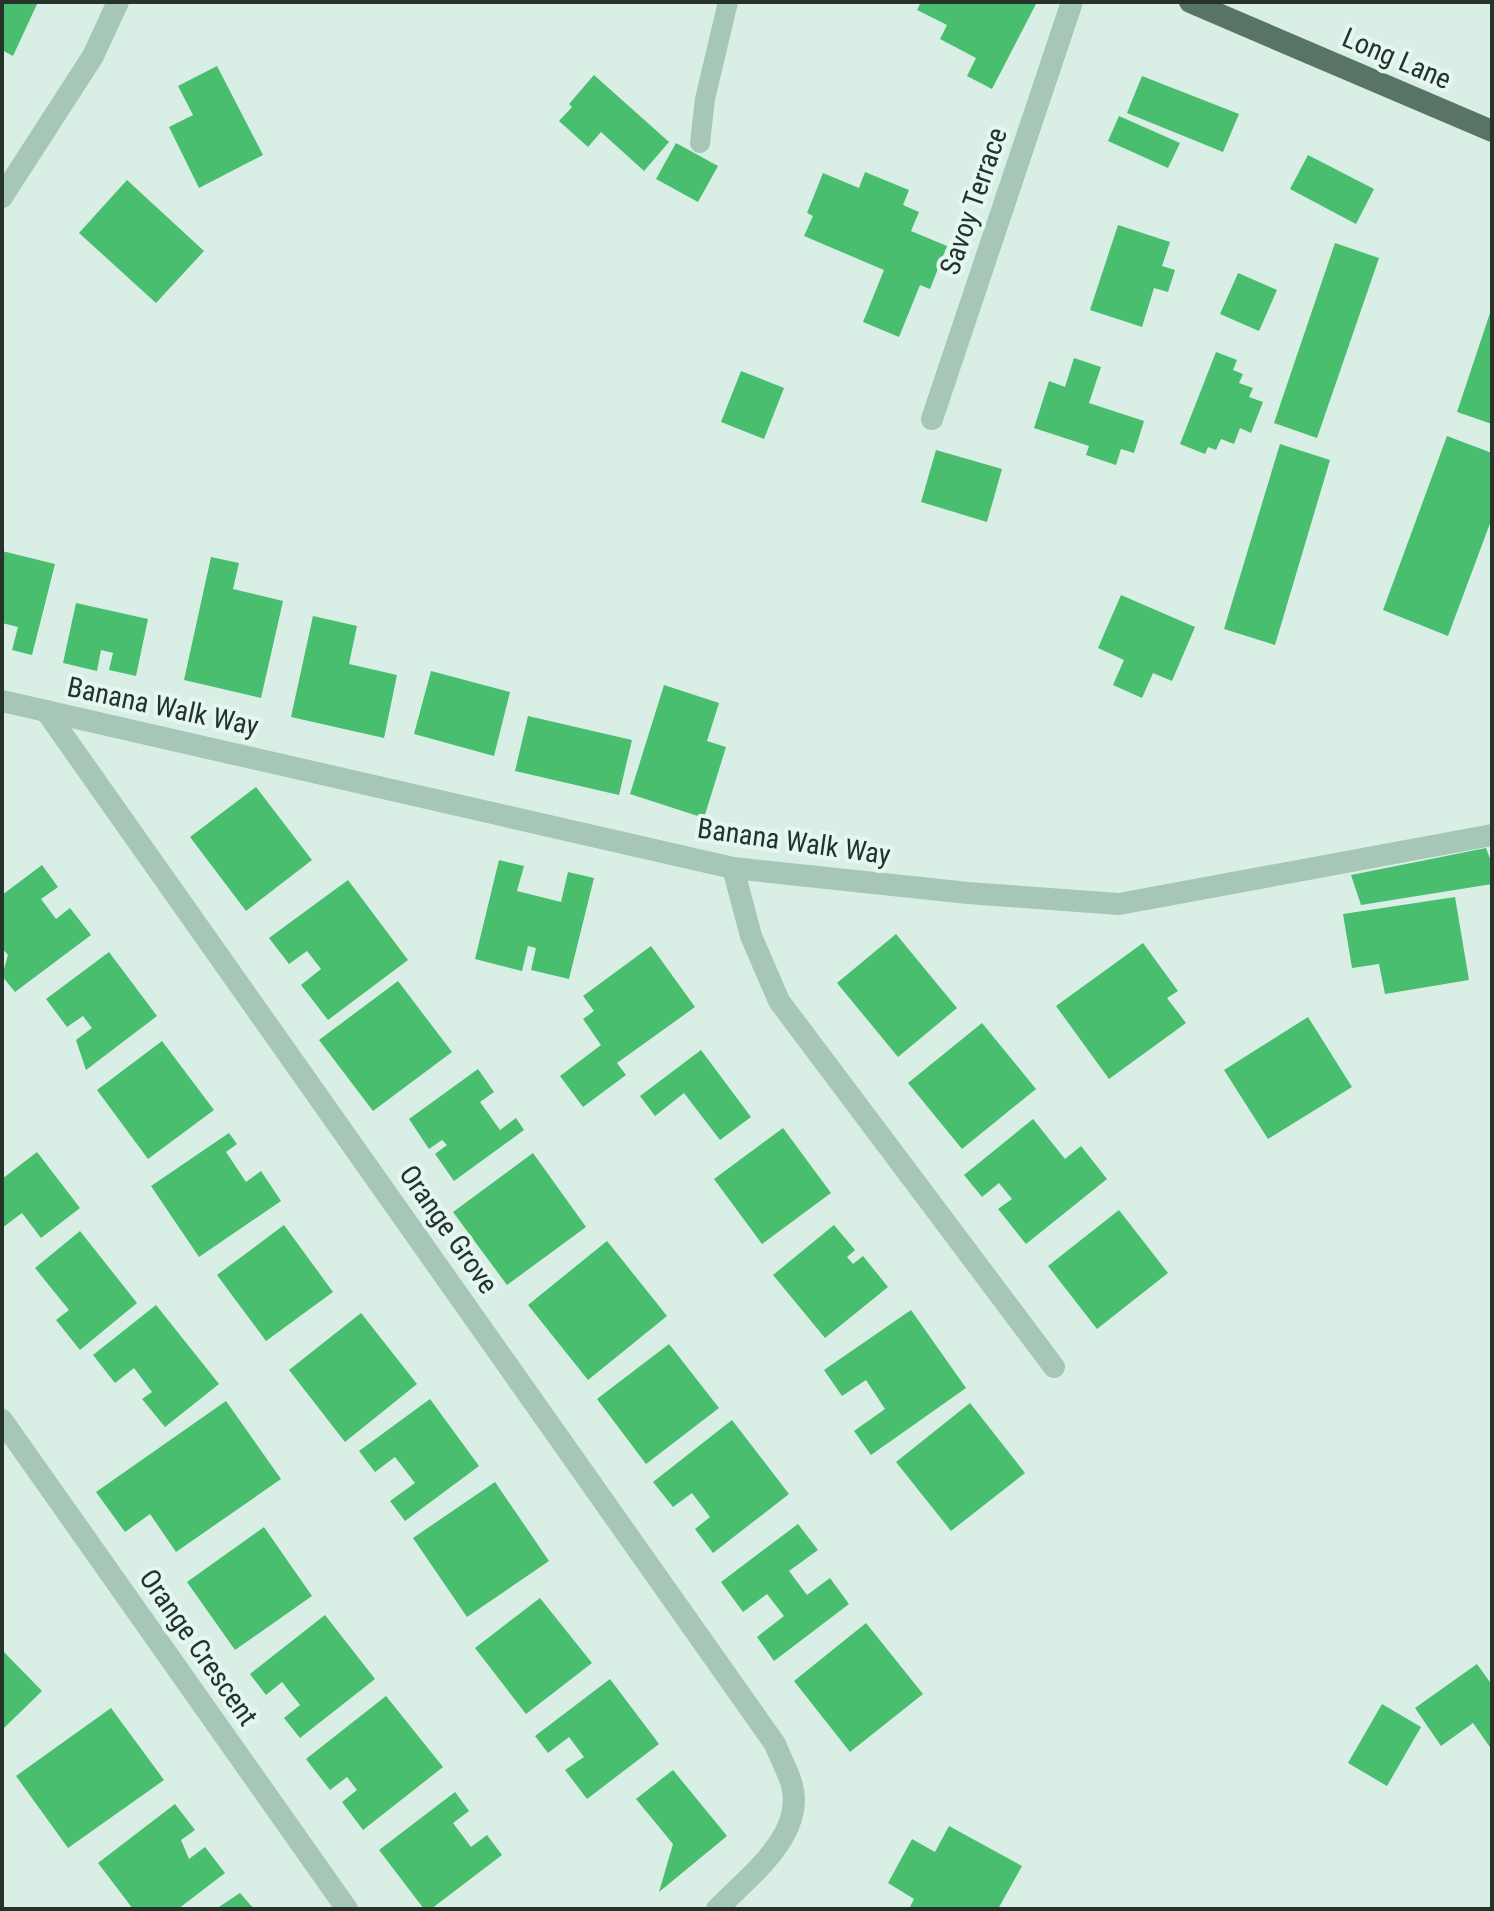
<svg xmlns="http://www.w3.org/2000/svg" width="1494" height="1911" viewBox="0 0 1494 1911" font-family="'Roboto Condensed',sans-serif">
  <rect width="100%" height="100%" fill="#d9efe6"/>
  <g fill="#48be6e">
    <polygon points="2,2 38,2 13,56 2,50"/>
    <polygon points="921,2 1037,2 992,89 967,76 976,58 940,39 947,25 917,10"/>
    <polygon points="217,66 263,155 199,188 169,127 193,115 178,86"/>
    <polygon points="594,75 669,142 644,171 601,132 588,147 559,121 572,107 569,104"/>
    <polygon points="1142,76 1239,114 1223,152 1127,113"/>
    <polygon points="1119,116 1180,143 1168,168 1108,141"/>
    <polygon points="676,143 718,166 698,202 656,179"/>
    <polygon points="1308,155 1374,189 1356,224 1290,189"/>
    <polygon points="865,172 909,190 903,205 919,212 911,231 947,246 930,289 920,285 899,337 863,322 884,270 804,236 813,216 807,213 823,173 859,188"/>
    <polygon points="127,180 204,251 156,303 79,233"/>
    <polygon points="1118,225 1170,242 1162,266 1175,270 1168,292 1154,288 1142,327 1090,310"/>
    <polygon points="1335,243 1379,258 1317,438 1274,423"/>
    <polygon points="1238,273 1277,290 1259,331 1220,314"/>
    <polygon points="1491,310 1492,310 1492,424 1457,412"/>
    <polygon points="1216,352 1237,360 1233,370 1243,374 1239,383 1253,388 1249,397 1263,402 1251,433 1240,428 1234,444 1221,439 1216,450 1208,447 1205,454 1180,444"/>
    <polygon points="1074,358 1101,367 1089,403 1144,421 1134,453 1121,449 1116,465 1086,455 1089,446 1034,428 1049,381 1065,387"/>
    <polygon points="741,371 784,388 764,439 721,422"/>
    <polygon points="1447,436 1492,453 1492,518 1448,636 1383,610"/>
    <polygon points="1280,444 1330,460 1275,645 1224,629"/>
    <polygon points="936,450 1002,469 987,522 921,502"/>
    <polygon points="2,551 55,564 32,655 12,650 18,627 2,623"/>
    <polygon points="211,557 239,563 233,589 283,601 261,698 184,680"/>
    <polygon points="1121,595 1195,627 1172,681 1153,673 1142,698 1113,685 1124,660 1098,648"/>
    <polygon points="76,603 148,619 136,676 109,670 113,653 101,650 97,671 63,663"/>
    <polygon points="313,616 357,626 349,664 397,675 384,738 291,717"/>
    <polygon points="431,671 510,692 494,756 414,734"/>
    <polygon points="664,685 719,703 707,741 726,747 704,818 630,794"/>
    <polygon points="528,716 632,740 619,795 515,771"/>
    <polygon points="256,787 312,860 246,911 190,837"/>
    <polygon points="1486,848 1492,864 1492,884 1361,905 1351,875"/>
    <polygon points="499,860 524,866 517,891 561,902 568,872 594,878 569,979 531,970 536,948 528,946 522,971 475,959"/>
    <polygon points="42,865 58,887 41,899 56,919 70,908 91,935 15,992 2,976 8,955 2,948 2,895"/>
    <polygon points="348,880 408,960 328,1020 301,985 321,969 307,951 289,964 269,938"/>
    <polygon points="1455,897 1469,980 1385,994 1379,964 1352,968 1343,914"/>
    <polygon points="896,934 957,1008 898,1057 837,983"/>
    <polygon points="1143,943 1178,991 1167,998 1186,1023 1109,1079 1056,1006"/>
    <polygon points="651,946 695,1007 617,1063 626,1075 583,1107 560,1076 601,1045 583,1019 594,1011 583,996"/>
    <polygon points="109,952 157,1016 86,1070 76,1040 92,1028 83,1016 67,1027 46,999"/>
    <polygon points="398,981 452,1052 373,1111 319,1040"/>
    <polygon points="1308,1017 1352,1087 1268,1139 1224,1070"/>
    <polygon points="982,1023 1036,1089 962,1149 908,1083"/>
    <polygon points="162,1041 214,1110 148,1159 97,1090"/>
    <polygon points="701,1050 751,1117 720,1140 684,1093 655,1116 640,1096"/>
    <polygon points="478,1069 494,1092 480,1102 500,1130 516,1118 524,1130 454,1181 435,1154 447,1145 442,1140 429,1149 409,1119"/>
    <polygon points="1033,1119 1065,1159 1081,1146 1107,1179 1026,1244 998,1209 1012,1199 999,1183 982,1197 964,1175"/>
    <polygon points="783,1128 831,1193 762,1244 714,1179"/>
    <polygon points="229,1133 237,1144 226,1152 246,1182 261,1171 281,1201 199,1257 151,1186"/>
    <polygon points="37,1152 80,1208 41,1238 22,1213 2,1228 2,1179"/>
    <polygon points="533,1153 586,1227 507,1285 453,1212"/>
    <polygon points="1119,1210 1168,1273 1097,1329 1048,1266"/>
    <polygon points="284,1225 333,1292 266,1341 217,1275"/>
    <polygon points="834,1225 855,1250 847,1257 853,1264 863,1256 888,1287 825,1338 773,1275"/>
    <polygon points="80,1231 137,1303 80,1350 56,1320 69,1310 35,1268"/>
    <polygon points="607,1241 667,1316 588,1380 528,1305"/>
    <polygon points="156,1305 219,1384 165,1427 142,1399 152,1392 134,1368 115,1383 93,1355"/>
    <polygon points="911,1310 966,1388 871,1455 854,1431 885,1409 866,1380 842,1396 824,1370"/>
    <polygon points="361,1313 417,1384 345,1442 289,1370"/>
    <polygon points="669,1344 719,1408 646,1464 597,1399"/>
    <polygon points="430,1399 479,1466 405,1521 390,1501 415,1483 395,1457 375,1472 359,1451"/>
    <polygon points="226,1401 281,1479 176,1552 150,1514 125,1532 96,1492"/>
    <polygon points="970,1403 1025,1473 951,1531 896,1462"/>
    <polygon points="732,1420 789,1494 713,1553 695,1529 710,1517 692,1493 673,1507 653,1482"/>
    <polygon points="495,1482 549,1561 467,1617 413,1538"/>
    <polygon points="798,1524 818,1550 789,1571 807,1595 830,1578 849,1604 774,1661 757,1637 784,1616 767,1594 743,1612 721,1582"/>
    <polygon points="264,1527 312,1596 235,1650 187,1582"/>
    <polygon points="540,1598 592,1663 526,1714 475,1648"/>
    <polygon points="325,1615 375,1679 300,1738 284,1718 300,1705 282,1682 266,1695 250,1674"/>
    <polygon points="866,1623 923,1694 850,1752 794,1681"/>
    <polygon points="2,1650 42,1691 2,1730"/>
    <polygon points="1477,1664 1492,1685 1492,1750 1473,1723 1441,1746 1415,1708"/>
    <polygon points="610,1679 659,1744 587,1799 565,1770 584,1757 569,1737 548,1753 535,1736"/>
    <polygon points="386,1696 443,1767 363,1830 342,1802 357,1790 347,1777 330,1790 306,1759"/>
    <polygon points="1382,1704 1421,1727 1387,1786 1348,1763"/>
    <polygon points="111,1708 164,1780 68,1848 16,1776"/>
    <polygon points="673,1770 727,1836 659,1892 673,1844 636,1799"/>
    <polygon points="455,1792 469,1811 453,1823 471,1847 487,1835 502,1855 431,1909 424,1909 379,1850"/>
    <polygon points="175,1804 195,1830 181,1840 189,1859 205,1847 225,1873 178,1909 133,1909 98,1863"/>
    <polygon points="949,1826 1022,1866 998,1909 909,1909 914,1899 888,1883 912,1839 935,1852"/>
    <polygon points="240,1893 254,1909 216,1909"/>
  </g>
  <g fill="none" stroke-linecap="round" stroke-linejoin="round">
    <polyline stroke="#a6c6b7" stroke-width="20" points="700,143 705,99 728,2"/>
    <g stroke="#a6c6b7" stroke-width="22">
      <polyline points="2,197 93,56 118,2"/>
      <polyline points="932,419 1072,2"/>
      <polyline points="2,701 733,868 968,893 1119,904 1492,835"/>
      <path d="M46,711l729,1033c5,13 13,27 17,41 13,51 -44,92 -75,124"/>
      <polyline points="733,868 751,936 779,1001 1054,1367"/>
      <polyline points="2,1420 347,1909"/>
    </g>
    <polyline stroke="#587464" stroke-width="22" points="1190,2 1492,131"/>
  </g>
  <g text-anchor="middle" stroke-width="8" stroke-linejoin="round" paint-order="stroke">
    <g font-size="28" fill="#26332b" stroke="#e4f7f0">
      <text transform="translate(1397 58) rotate(23)" y="10">Long Lane</text>
      <text transform="translate(973 201) rotate(-71)" y="10">Savoy Terrace</text>
      <text transform="translate(163 706) rotate(12)" y="10">Banana Walk Way</text>
      <text transform="translate(794 841) rotate(8)" y="10">Banana Walk Way</text>
      <text transform="translate(449 1229) rotate(55)" y="10">Orange Grove</text>
      <text transform="translate(199 1647) rotate(55)" y="10">Orange Crescent</text>
    </g>
  </g>
  <rect width="1494" height="1911" fill="none" stroke="#26332b" stroke-width="8"/>
</svg>
